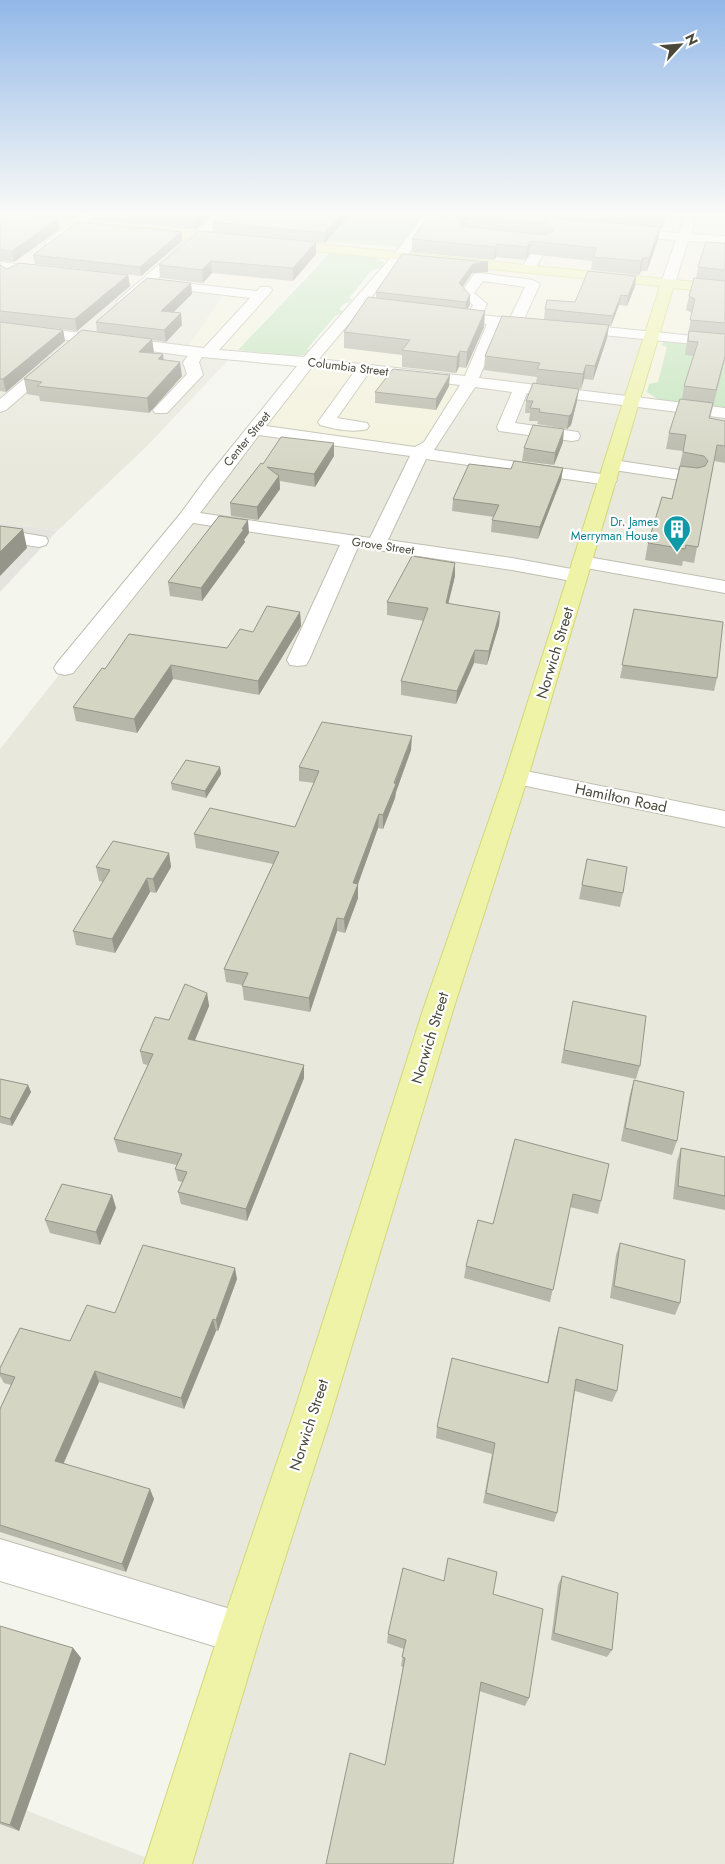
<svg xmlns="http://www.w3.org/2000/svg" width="725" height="1864" viewBox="0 0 725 1864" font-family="Jost,sans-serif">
  <rect width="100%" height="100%" fill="#f4f5ed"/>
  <g fill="#e8e8dc">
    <polygon points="0,270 225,294 233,355 146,447 57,531 0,523"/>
    <polygon points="495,322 651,335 725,413 725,1864 168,1864 240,1633 0,1549 0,749 255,429"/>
    <polygon points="0,1800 162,1864 0,1864"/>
  </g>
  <polygon fill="#f3f2dc" points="0,212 725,212 725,413 632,401 651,335 495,322 470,382 421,451 255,429 398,257 337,250 322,255 233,355 185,351 224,294 0,270"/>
  <polygon fill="#e5e4de" points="0,523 57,531 0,592"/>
  <g fill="#c3e4bb">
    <polygon points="297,212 431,212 406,248 304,239"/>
    <polygon points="330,253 373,257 384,262 381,268 372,270 349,298 352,300 350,302 345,303 339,309 344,312 335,316 307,349 312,352 310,354 294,356 238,350"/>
    <polygon points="665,341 725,348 725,409 659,400 647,392 649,384 658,382 667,347 661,345"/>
  </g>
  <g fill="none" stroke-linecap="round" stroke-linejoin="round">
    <g stroke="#bfbfb1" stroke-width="2">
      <g id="minor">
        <polygon points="86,212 100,212 55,247 47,247 45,244 47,241"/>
        <path d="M219,212h14l-77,68 101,11 3,-4h10l2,3 -2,3 -51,57 85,7 98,-112 23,-33h12l-27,39 -91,108 146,17 22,-52 -40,-4 -5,-1 -2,-3 2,-3 26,1 5,-9 -13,-11 14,-20 5,-1 54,7 7,4 -16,35 201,20v8l-224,-22 -22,53 246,30v10l-198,-25 -12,30 63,9 2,4 -2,4 -6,1 -73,-10 -2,-4 15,-35 -37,-5 -41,63 174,25 6,1 3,4 -3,4 -6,1 -182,-26 -38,81 124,18 65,12 7,2 3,4 -3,4 -7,2 -65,-12 -154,-23 -49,113 -3,5 -8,1 -8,-1 -3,-5 53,-115 -147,-22 -120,150 -8,2 -8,-2 -3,-5 3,-5 124,-150 24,-33 92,-114 -95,-9 -3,5 4,13 -3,3 -33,35h-12l-2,-3 34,-36 -4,-12 5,-6 -188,-25v-8l204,25 46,-50 -100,-12 -22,19h-10l-2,-3zM483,281l42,6 -15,31 -28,-3 5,-11 -13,-11zM312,367l42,5 -36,50 2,3c14,4 33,8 47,4l2,-3 -2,-3 -30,-5 31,-44 92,11 -36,57 -9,5 -149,-21zM259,435l151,21 -40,82 -170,-25z"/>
        <polygon points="557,212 569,212 533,272 523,272 521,269"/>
        <polygon points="686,212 698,212 691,234 725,236 725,244 688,241 675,283 673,286 663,286 661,283 676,240 622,236 616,232 622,228 679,233"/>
        <polygon points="0,262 47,268 54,272 47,276 0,270"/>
        <polygon points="54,356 59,358 62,361 59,364 6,410 0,412 0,399 49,358"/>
        <polygon points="613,460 694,472 700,473 703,477 700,481 694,482 607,469 604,465 607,461"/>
        <polygon points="0,529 46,537 48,541 46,545 39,547 0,541"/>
        <polygon points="582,556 725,581 725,593 575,566 572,562 575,558"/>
        <polygon points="516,769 725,811 725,827 507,782 504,777 507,772"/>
        <polygon points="0,1539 240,1612 255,1618 261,1633 255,1648 240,1654 0,1581"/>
      </g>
    </g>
    <g stroke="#d2d779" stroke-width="2">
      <g id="major">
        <polygon points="0,213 230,236 236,240 230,244 0,221"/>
        <polygon points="278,240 725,285 725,293 673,288 528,777 454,1007 331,1415 261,1633 192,1864 144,1864 219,1633 293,1415 424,1007 504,777 660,286 274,247 272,244"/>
      </g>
    </g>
    <use href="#minor" fill="#fff" fill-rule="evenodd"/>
    <use href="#major" fill="#eef3a8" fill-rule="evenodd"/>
  </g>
  <g fill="#b7b7a9">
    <polygon points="8,212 83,212 74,218"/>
    <polygon points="91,212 216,212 195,230 92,220"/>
    <polygon points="352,212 325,243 316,242 316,254 293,281 212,273 203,283 160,278 159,265 213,232 212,222"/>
    <polygon points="449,212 668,212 662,229 660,228 658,239 647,271 641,271 639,275 591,270 592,261 529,254 526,260 496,257 494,260 412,252 412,239 445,217"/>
    <polygon points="0,213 60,229 14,262 0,261"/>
    <polygon points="181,232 182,241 141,276 35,264 33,255"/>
    <polygon points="725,243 725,360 710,418 725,421 725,463 714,461 694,563 683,561 682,566 645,560 648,543 672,499 683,451 666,449 669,433 682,399 684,386 694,356 685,355 688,334 692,313 686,310 689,296 696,278 698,267"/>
    <polygon points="0,262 1,265 7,269 128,275 130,286 77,331 19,324 63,330 65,341 6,392 0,391"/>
    <polygon points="488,262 488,272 472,273 463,287 470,295 470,305 467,309 484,327 466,368 459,367 456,373 402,367 402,355 344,348 344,332 376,298 376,292"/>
    <polygon points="636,276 635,286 627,306 619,305 611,326 609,326 607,338 593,380 584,379 581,389 536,383 537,377 484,370 485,356 544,319 545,309 575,302"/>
    <polygon points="191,283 192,294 173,313 182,325 166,342 152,340 154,353 163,354 163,360 182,376 149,413 40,401 39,396 27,394 24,379 97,332 96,322"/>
    <polygon points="449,386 436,410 375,403 375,392"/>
    <polygon points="526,401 577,401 571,425 567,429 537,424 538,421 529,421 530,413 525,413"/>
    <polygon points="563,442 554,465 522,461 524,448"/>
    <polygon points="334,443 334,456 315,487 280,481 280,489 258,520 231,516 230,503 263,464"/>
    <polygon points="563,468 561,480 538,539 491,532 492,520 494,517 452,511 453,499 511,469"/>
    <polygon points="249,533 244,540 245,542 202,601 170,596 168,582"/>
    <polygon points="455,576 448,604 500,612 499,625 487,665 474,663 456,704 401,695 401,681 424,621 387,615 387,602"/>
    <polygon points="634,609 717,678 714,691 620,678"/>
    <polygon points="300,612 301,626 259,695 173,679 137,733 76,721 73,707 105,669 227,648 253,632"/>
    <polygon points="411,750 396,792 395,798 383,829 378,828 358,884 358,898 345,933 337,931 310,1012 244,1000 242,985 226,982 224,969 273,864 196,848 194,834 295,827 314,783 299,781 299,767"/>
    <polygon points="220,767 221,774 206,798 172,790 171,783"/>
    <polygon points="169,853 171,867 156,893 150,892 115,953 76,945 73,931 103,882 99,881 96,867"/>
    <polygon points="587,859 623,893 620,907 579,899"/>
    <polygon points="207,993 209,1006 195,1040 304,1078 247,1221 181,1204 178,1192 182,1182 178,1181 175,1169 177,1165 118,1152 114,1139 148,1065 143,1064 140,1051 169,1020"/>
    <polygon points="573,1001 640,1066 636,1079 561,1063"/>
    <polygon points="0,1079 28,1085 31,1092 12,1126 0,1123"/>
    <polygon points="634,1080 677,1141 672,1155 621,1141 630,1094"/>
    <polygon points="515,1139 601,1201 598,1214 570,1207 550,1302 464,1278 466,1266 493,1224"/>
    <polygon points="681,1148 725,1157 725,1210 673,1199 677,1161"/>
    <polygon points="112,1195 116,1208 100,1245 50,1233 45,1220"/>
    <polygon points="620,1243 680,1303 675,1315 610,1298 616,1255"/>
    <polygon points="237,1279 218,1331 216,1331 184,1409 99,1382 64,1463 154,1499 126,1572 0,1532 0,1409 11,1385 4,1383 0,1376 0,1368 70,1341 115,1313"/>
    <polygon points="559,1327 617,1391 612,1402 575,1391 557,1513 554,1522 483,1503 492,1454 436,1438 437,1427 547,1383 556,1338"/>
    <polygon points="562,1576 612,1650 607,1657 551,1640 558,1585"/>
    <polygon points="444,1581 493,1594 529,1698 525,1706 479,1691 385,1765 403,1667 401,1666 404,1649 387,1643 388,1634"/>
    <polygon points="0,1626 73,1648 81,1658 19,1831 0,1824"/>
  </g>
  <g fill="#959589">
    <polygon points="73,212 83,212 74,218"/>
    <polygon points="203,212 216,212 195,230 194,220"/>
    <polygon points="343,212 352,212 325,243 325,233"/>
    <polygon points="548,212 556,212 555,219"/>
    <polygon points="665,212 668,212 662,229 664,216"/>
    <polygon points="468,217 467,229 463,230 460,221 463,218"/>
    <polygon points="58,218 60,229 14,262 12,251"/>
    <polygon points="660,227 658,239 647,271 649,258"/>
    <polygon points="181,232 182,241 141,276 140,267"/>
    <polygon points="531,241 529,254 526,260 527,247"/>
    <polygon points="316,242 316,254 293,281 293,268"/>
    <polygon points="497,244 496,257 494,260 495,247"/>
    <polygon points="643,258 641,271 639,275 641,261"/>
    <polygon points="211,261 212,273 203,283 202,270"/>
    <polygon points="488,262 488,272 472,273 458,293 459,283 473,264"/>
    <polygon points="128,275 130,286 77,331 75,319"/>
    <polygon points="636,276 635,286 627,306 628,296"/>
    <polygon points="191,283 192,294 162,323 161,311"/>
    <polygon points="470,295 470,305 465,312 466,302"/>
    <polygon points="621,295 619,305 611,326 613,316"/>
    <polygon points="485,311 484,327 466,368 467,352"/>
    <polygon points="181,313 182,325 166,342 164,330"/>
    <polygon points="609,325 607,338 593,380 595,366"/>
    <polygon points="63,330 65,341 6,392 3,379"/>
    <polygon points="152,339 154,353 139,352"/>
    <polygon points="460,351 459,367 456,373 457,357"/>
    <polygon points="163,354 165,369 158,359"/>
    <polygon points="180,362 182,376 149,413 147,398"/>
    <polygon points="586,365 584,379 581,389 583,374"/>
    <polygon points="450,375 449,386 436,410 436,399"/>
    <polygon points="579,389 577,401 571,425 567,429 569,416"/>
    <polygon points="564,429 563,442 554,465 555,453"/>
    <polygon points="334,443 334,456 315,487 314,474"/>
    <polygon points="563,468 561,480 538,539 540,527"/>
    <polygon points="279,476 280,489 258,520 257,507"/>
    <polygon points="248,520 249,533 244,540 245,542 202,601 201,588"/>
    <polygon points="23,529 27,548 0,576 0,552"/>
    <polygon points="455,563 455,576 445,617 446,603"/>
    <polygon points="300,612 301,626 259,695 258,681"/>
    <polygon points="500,612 499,625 487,665 489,651"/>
    <polygon points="475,650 474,663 456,704 457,691"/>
    <polygon points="171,665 173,679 137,733 134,719"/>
    <polygon points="412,736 411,750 396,792 395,798 383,829 383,815"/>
    <polygon points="220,767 221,774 206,798 205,791"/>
    <polygon points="379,814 378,828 358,884 358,898 345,933 344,919 353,883"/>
    <polygon points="169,853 171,867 156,893 153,879"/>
    <polygon points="147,878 150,892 115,953 112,939"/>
    <polygon points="337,918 337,931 310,1012 309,998"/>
    <polygon points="207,993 209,1006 190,1052 188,1039"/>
    <polygon points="304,1065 304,1078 247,1221 246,1209"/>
    <polygon points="28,1085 31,1092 12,1126 10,1119"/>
    <polygon points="112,1195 116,1208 100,1245 96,1232"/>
    <polygon points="235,1268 237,1279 218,1331 216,1320"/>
    <polygon points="213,1319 216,1331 184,1409 181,1398"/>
    <polygon points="95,1371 99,1382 60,1471 55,1461"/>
    <polygon points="150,1489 154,1499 126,1572 122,1564"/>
    <polygon points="73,1648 81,1658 19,1831 10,1825"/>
  </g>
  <g fill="#d5d5c4" stroke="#959589" fill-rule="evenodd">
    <polygon points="116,212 203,212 194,220"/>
    <polygon points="223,212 343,212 325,233 212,222"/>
    <path d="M449,212h100l7,6 104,9 -11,31h-6l-2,3 -48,-4 3,-9 -65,-7 -4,6 -30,-3 -2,3 -83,-8 17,-24 16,2zM468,217l78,6 8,7 -8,5 -84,-9 -2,-5 3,-3z"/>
    <polygon points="623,212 665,212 664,216"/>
    <polygon points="0,213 58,218 12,251 0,250"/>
    <polygon points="77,222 181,232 140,267 33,255"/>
    <polygon points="199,231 316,242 293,268 211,261 202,270 159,265"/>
    <polygon points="706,242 725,243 725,270 698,267"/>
    <polygon points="402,254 488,262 473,264 459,283 470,295 466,302 376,292"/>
    <polygon points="19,263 128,275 75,319 0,311 0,265 7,269"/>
    <polygon points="588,271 636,276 628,296 621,295 613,316 545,309 547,300 575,302"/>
    <polygon points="147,278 191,283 161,311 181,313 164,330 96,322"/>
    <polygon points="694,278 725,281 725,323 690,320 695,299 689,296"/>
    <polygon points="368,297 485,311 467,352 460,351 457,357 402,350 410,340 344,332"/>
    <polygon points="502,316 609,325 595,366 586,365 583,374 537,369 540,363 485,356"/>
    <polygon points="0,322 63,330 3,379 0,379"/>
    <polygon points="82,330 152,339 139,352 163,354 158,359 180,362 147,398 37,386 42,382 24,379"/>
    <polygon points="689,331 725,334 725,356 716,390 684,386 698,342 688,341"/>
    <polygon points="393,369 450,375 436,399 375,392"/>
    <polygon points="533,383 579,389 572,413 569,416 539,412 540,409 530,408 533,401 526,401"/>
    <polygon points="680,399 713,403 709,418 725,421 725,446 717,445 698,547 686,545 685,549 648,543 662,497 672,499 680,466 698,468 705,466 708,461 704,456 683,452 686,435 669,433"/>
    <polygon points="533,425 564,429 555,453 524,448"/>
    <polygon points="281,437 334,443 314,474 267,467 279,476 257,507 230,503 261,463 263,464"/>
    <polygon points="514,461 563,468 540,527 492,520 499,505 453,499 469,464 511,469"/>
    <polygon points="219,516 248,520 242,529 244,529 201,588 168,582"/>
    <polygon points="0,526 23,529 0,552"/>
    <polygon points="412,556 455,563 446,603 500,612 489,651 475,650 457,691 401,681 428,608 387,602"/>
    <polygon points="267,606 300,612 258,681 171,665 134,719 73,707 102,668 105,669 129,634 227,648 240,629 253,632"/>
    <polygon points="634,609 723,622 717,678 622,665"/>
    <polygon points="322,722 412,736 394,783 396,784 383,815 379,814 353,883 358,884 344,919 337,918 309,998 242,986 248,973 224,969 279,852 194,834 210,808 295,827 319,771 299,767"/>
    <polygon points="186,760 220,767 205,791 171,783"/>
    <polygon points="113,841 169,853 153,879 147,878 112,939 73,931 110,870 96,867"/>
    <polygon points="587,859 627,867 623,893 582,885"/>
    <polygon points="185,984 207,993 188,1039 304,1065 246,1209 178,1192 187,1172 175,1169 182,1154 114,1139 153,1054 140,1051 155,1017 169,1020"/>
    <polygon points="573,1001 646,1016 640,1066 564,1050"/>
    <polygon points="0,1079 28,1085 10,1119 0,1116"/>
    <polygon points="634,1080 684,1092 677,1141 625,1128"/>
    <polygon points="515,1139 609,1164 601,1201 573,1194 553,1290 466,1266 478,1220 493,1224"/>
    <polygon points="681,1148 725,1157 725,1196 678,1186"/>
    <polygon points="62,1184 112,1195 96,1232 45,1220"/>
    <polygon points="620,1243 685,1260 680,1303 614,1286"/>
    <polygon points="143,1245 235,1268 216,1320 213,1319 181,1398 95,1371 55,1461 150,1489 122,1564 0,1525 0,1409 15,1377 0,1373 0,1368 20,1328 70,1341 87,1305 115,1313"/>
    <polygon points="559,1327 623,1345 617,1391 576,1379 557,1513 486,1493 495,1443 437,1427 452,1358 548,1383"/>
    <polygon points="448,1558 497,1572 493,1594 543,1609 529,1698 481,1682 453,1864 326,1864 350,1753 385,1765 405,1658 402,1657 406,1640 388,1634 403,1568 444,1581"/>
    <polygon points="562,1576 618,1593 612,1650 554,1633"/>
    <polygon points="0,1626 73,1648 10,1825 0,1822"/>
  </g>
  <linearGradient id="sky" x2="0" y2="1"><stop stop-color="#92b8e8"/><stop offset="0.45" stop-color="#fafaf7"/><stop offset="1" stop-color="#fafaf7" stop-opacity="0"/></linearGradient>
  <rect width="725" height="473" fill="url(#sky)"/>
  <defs>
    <g id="building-pin" transform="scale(1.4375)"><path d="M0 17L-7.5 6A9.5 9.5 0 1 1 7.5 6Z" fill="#0f9aa8" stroke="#fff"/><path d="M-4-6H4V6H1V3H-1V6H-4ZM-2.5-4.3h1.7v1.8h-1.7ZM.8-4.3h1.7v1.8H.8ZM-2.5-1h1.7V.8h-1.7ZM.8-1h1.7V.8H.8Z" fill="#fff"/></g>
  </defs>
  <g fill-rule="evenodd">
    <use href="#building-pin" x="677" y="529"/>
  </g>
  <g text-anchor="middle" stroke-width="4.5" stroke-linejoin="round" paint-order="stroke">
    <g font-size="12" fill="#49483b" stroke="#fff">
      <text transform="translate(348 367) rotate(7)" y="4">Columbia Street</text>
      <text transform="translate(247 439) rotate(-51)" y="4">Center Street</text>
      <text transform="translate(383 546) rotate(8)" y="4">Grove Street</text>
    </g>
    <g font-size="12" fill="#0d838f" stroke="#fff" text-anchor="end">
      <text x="658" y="526">Dr. James<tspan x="658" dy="14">Merryman House</tspan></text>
    </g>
    <g font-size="15" fill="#49483b" stroke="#fff">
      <text transform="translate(555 653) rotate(-73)" y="5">Norwich Street</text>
      <text transform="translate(621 798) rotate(12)" y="5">Hamilton Road</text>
      <text transform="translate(430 1038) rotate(-73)" y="5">Norwich Street</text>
      <text transform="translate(309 1425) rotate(-72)" y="5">Norwich Street</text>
    </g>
  </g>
  <g transform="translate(680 45) rotate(64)" stroke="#ffffff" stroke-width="4" paint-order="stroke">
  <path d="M0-4L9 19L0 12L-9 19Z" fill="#49483b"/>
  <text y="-8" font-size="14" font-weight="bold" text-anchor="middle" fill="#49483b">N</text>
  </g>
</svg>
